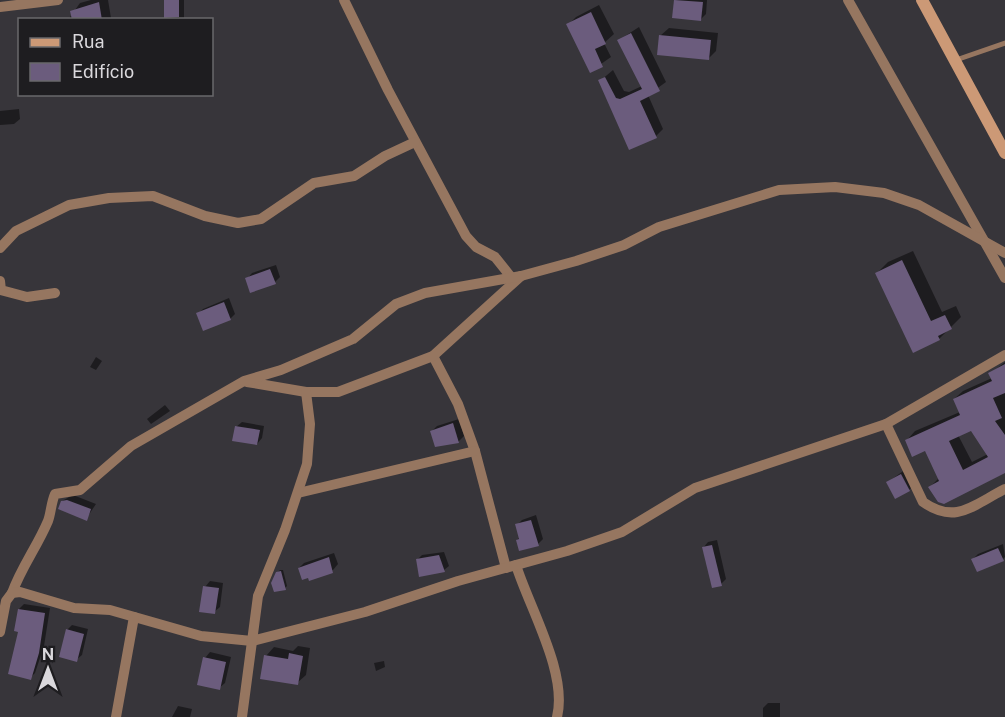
<svg xmlns="http://www.w3.org/2000/svg" width="1005" height="717" viewBox="0 0 1005 717" font-family="'Public Sans',sans-serif">
  <rect width="100%" height="100%" fill="#37353a"/>
  <g fill="#0007" fill-rule="evenodd">
    <polygon points="91,0 108,0 111,18 68,20 80,3"/>
    <polygon points="166,0 184,0 184,20 167,20"/>
    <polygon points="676,0 707,0 706,14 701,19"/>
    <polygon points="599,5 614,34 604,43 611,57 591,71 568,25 576,17"/>
    <polygon points="639,27 666,82 648,95 663,129 656,136 630,148 600,81 613,70 624,91 629,92 642,86 619,40"/>
    <polygon points="669,28 718,33 716,51 708,59 660,36"/>
    <polygon points="19,109 20,119 14,124 0,125 0,111"/>
    <polygon points="913,251 942,312 956,306 961,317 939,339 877,273 888,262"/>
    <polygon points="276,265 280,277 275,282 247,279 252,273"/>
    <polygon points="229,298 235,314 230,319 198,314 203,309"/>
    <polygon points="96,357 102,361 96,370 90,367"/>
    <path d="M1005,362v110l-75,15 9,-9 -13,-29 -19,-9 8,-9 45,-19 -6,-13 9,-8 29,-13 -2,-4zM971,429l17,25 -16,8 -14,-27z"/>
    <polygon points="165,405 170,411 151,424 147,419"/>
    <polygon points="459,419 464,436 459,441 436,445 432,431 437,426"/>
    <polygon points="242,422 264,426 262,438 257,444 236,427"/>
    <polygon points="906,469 914,485 909,490 888,482"/>
    <polygon points="73,495 96,504 86,519 62,501"/>
    <polygon points="536,515 543,539 538,544 517,540 520,537 517,525 522,520"/>
    <polygon points="717,540 726,579 721,584 703,548 708,542"/>
    <polygon points="1003,544 1005,557 1003,559 973,559 978,554"/>
    <polygon points="444,552 449,566 444,570 418,559 422,555"/>
    <polygon points="334,553 338,564 333,570 310,579 299,568 304,563"/>
    <polygon points="280,570 283,570 287,586 285,588 277,573"/>
    <polygon points="210,581 223,583 220,607 214,612 205,587"/>
    <polygon points="24,604 50,608 44,646 35,673 30,678 20,630 19,609"/>
    <polygon points="72,625 88,629 82,655 76,660 67,630"/>
    <polygon points="298,646 310,648 306,675 297,683 266,656 274,647 293,651"/>
    <polygon points="210,652 231,657 225,683 219,688 205,658"/>
    <polygon points="384,661 385,667 376,671 374,663"/>
    <polygon points="768,703 780,703 780,717 763,717 763,708"/>
    <polygon points="178,706 192,709 190,717 172,717"/>
  </g>
  <g fill="#6b5c7d" fill-rule="evenodd">
    <polygon points="164,0 179,0 179,17 164,18"/>
    <polygon points="674,0 703,2 701,21 672,18"/>
    <polygon points="99,2 102,20 72,20 70,11"/>
    <polygon points="591,12 606,44 595,49 603,67 590,73 566,24"/>
    <polygon points="631,33 660,91 640,101 657,138 629,150 598,80 605,77 616,98 620,99 642,89 617,40"/>
    <polygon points="659,35 711,40 709,60 657,55"/>
    <polygon points="902,260 931,321 945,315 952,329 938,336 940,340 913,353 875,273"/>
    <polygon points="270,269 276,284 250,293 245,278"/>
    <polygon points="224,302 231,320 203,331 196,313"/>
    <path d="M1005,364v29l-12,5 9,20 -7,3 10,14v38l-61,31 -6,-2 -10,-15 11,-6 -14,-30 -13,6 -7,-17 55,-25 -7,-16 39,-18 -4,-8zM971,431l17,26 -25,13 -14,-29z"/>
    <polygon points="453,423 459,443 435,447 430,431"/>
    <polygon points="235,426 260,430 257,445 232,441"/>
    <polygon points="901,474 910,491 895,499 886,482"/>
    <polygon points="67,500 91,509 87,521 58,509 61,501"/>
    <polygon points="531,520 539,546 519,551 516,540 519,539 515,524"/>
    <polygon points="712,545 722,586 712,588 702,547"/>
    <polygon points="998,548 1004,561 977,572 971,559"/>
    <polygon points="439,555 445,572 419,577 416,559"/>
    <polygon points="329,557 333,573 309,581 308,578 302,580 298,568"/>
    <polygon points="281,571 286,590 274,592 271,583 276,572"/>
    <polygon points="203,586 219,588 215,614 199,612"/>
    <polygon points="18,609 45,613 39,653 31,680 8,674 18,632 14,631"/>
    <polygon points="66,629 84,634 77,662 59,657"/>
    <polygon points="289,653 303,656 298,685 260,679 264,655 288,659"/>
    <polygon points="203,657 226,662 220,690 197,685"/>
  </g>
  <g fill="none" stroke-linecap="round" stroke-linejoin="round">
    <polyline stroke="#967660" stroke-width="5" points="956,60 1005,43"/>
    <g stroke="#967660" stroke-width="10">
      <polyline points="344,0 388,90 466,236 476,247 495,257 511,277"/>
      <polyline points="848,0 1005,278"/>
      <polyline points="0,7 58,0"/>
      <polyline points="0,248 16,231 69,205 109,198 153,196 205,216 238,223 261,219 314,183 354,176 385,156 415,142"/>
      <polyline points="0,281 1,290 27,297 55,293"/>
      <polyline points="433,356 458,404 475,451 506,568"/>
      <polyline points="247,382 306,392 338,392 433,356 521,276"/>
      <path d="M886,424l37,78c33,23 50,3 82,-13"/>
      <polyline points="298,493 475,451"/>
      <path d="M516,565c13,42 52,108 41,152"/>
      <path d="M12,593c10,-27 25,-46 36,-72 3,-8 3,-18 7,-27l25,-4 51,-44 113,-65 37,-11 72,-31 43,-35 29,-11 96,-17 55,-15 48,-16 35,-18 120,-37 56,-3 49,6 35,12 86,48"/>
      <polyline points="0,632 6,601 12,593 20,592 74,608 110,610 201,636 252,641 365,612 458,581 567,551 622,532 695,488 886,424 1005,355"/>
      <polyline points="116,717 134,617"/>
      <polyline points="242,717 258,596 285,530 307,464 310,424 306,392"/>
    </g>
    <polyline stroke="#cc9976" stroke-width="12" points="922,0 1005,153"/>
  </g>
  <rect x="18" y="18" width="195" height="78" fill="#1e1d20" stroke="#69686b" stroke-width="1.5"/>
  <rect x="30" y="38" width="30" height="9" fill="#cc9976" stroke="#69686b" stroke-width="1.5"/>
  <text x="72" y="48" font-size="18" fill="#dad8dc">Rua</text>
  <rect x="30" y="63" width="30" height="18" fill="#6b5c7d" stroke="#69686b" stroke-width="1.5"/>
  <text x="72" y="78" font-size="18" fill="#dad8dc">Edifício</text>
  <g transform="translate(48 669)" stroke="#1e1d20" stroke-width="4.5" paint-order="stroke">
  <path d="M0-4.5L10 22L0 15L-10 22Z" fill="#dad8dc"/>
  <text y="-9" font-size="16" font-weight="bold" text-anchor="middle" fill="#dad8dc">N</text>
  </g>
</svg>
